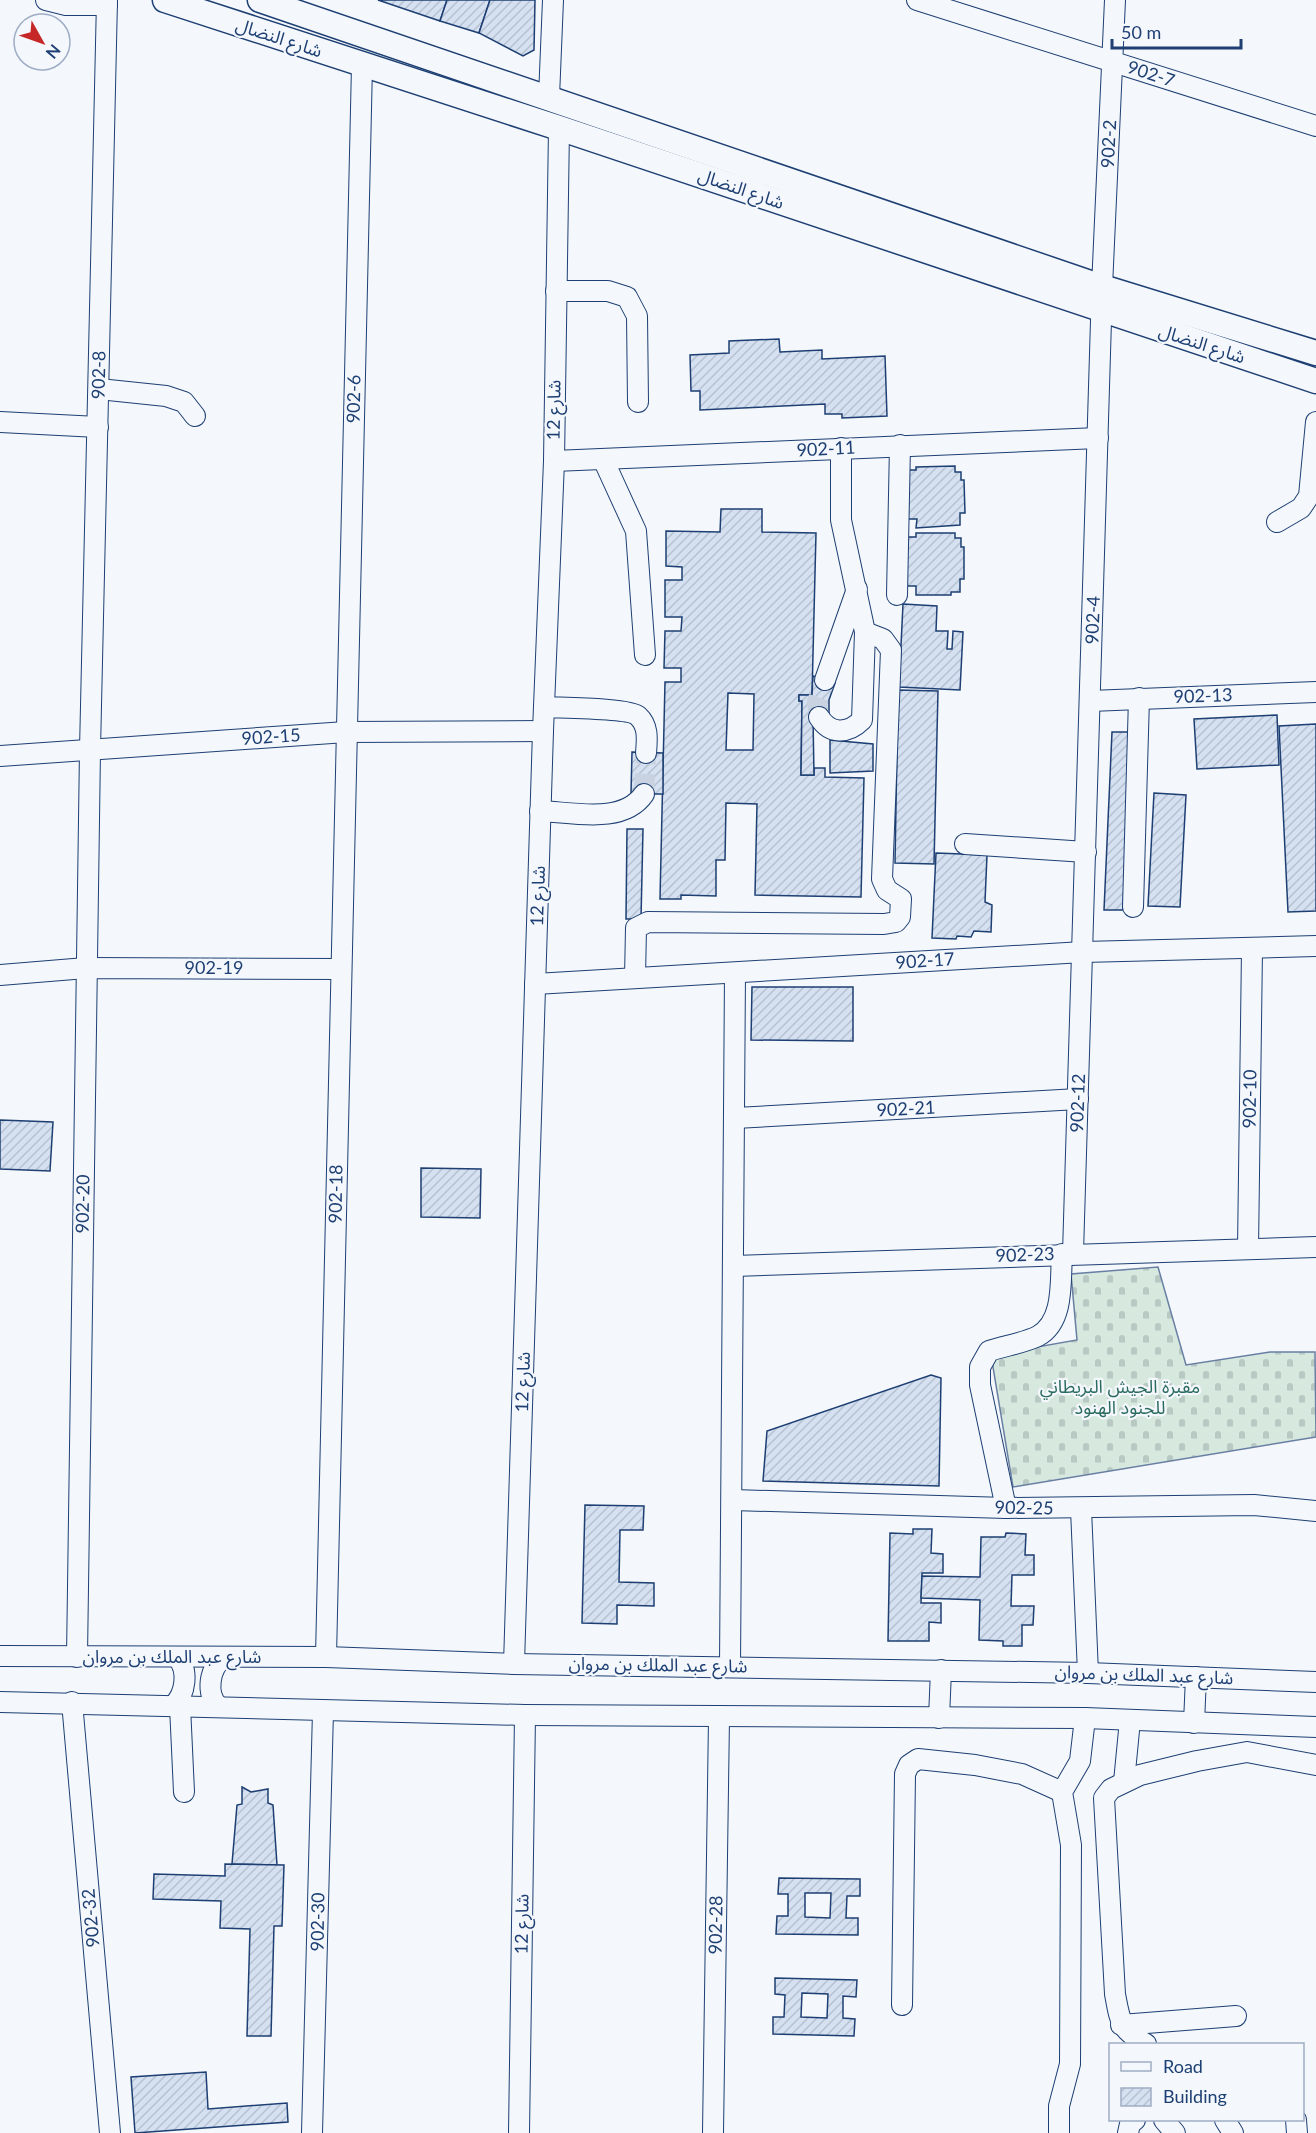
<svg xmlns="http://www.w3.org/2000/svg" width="1316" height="2133" viewBox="0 0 1316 2133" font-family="Lato,'Noto Sans Arabic',sans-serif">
  <defs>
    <pattern id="cemetery-stones" width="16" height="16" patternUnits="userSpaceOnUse" patternTransform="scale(1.5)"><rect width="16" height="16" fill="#d7e8df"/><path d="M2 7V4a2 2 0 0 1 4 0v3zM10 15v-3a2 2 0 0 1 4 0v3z" fill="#b8c8c3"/></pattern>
    <pattern id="building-hatch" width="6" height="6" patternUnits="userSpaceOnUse" patternTransform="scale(1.5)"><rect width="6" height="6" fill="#d5e0f0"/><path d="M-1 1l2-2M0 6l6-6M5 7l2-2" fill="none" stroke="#b6c1d1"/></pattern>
  </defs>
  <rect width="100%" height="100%" fill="#f4f7fb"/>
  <polygon fill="url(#cemetery-stones)" stroke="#687fa3" stroke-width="1.5" points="1158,1267 1186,1365 1270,1352 1315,1352 1316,1437 1013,1487 991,1355 1077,1340 1071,1274"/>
  <g fill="url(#building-hatch)" stroke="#1d3f73" stroke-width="1.5" fill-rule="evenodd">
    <polygon points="378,0 447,0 440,21"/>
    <polygon points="447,0 490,0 479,33 440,21"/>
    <polygon points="490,0 535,0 534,50 523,56 479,33"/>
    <polygon points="779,339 780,352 822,350 822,359 885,356 887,416 842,418 842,414 825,414 825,404 700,410 700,391 691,391 690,355 729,353 729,341"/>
    <polygon points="955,466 955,472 961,472 961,480 964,480 965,513 960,513 960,525 916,528 917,519 907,519 908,470 916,470 916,467"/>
    <path d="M721,509h41v23l54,1 -4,162h-13v6h3l-1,74h13v-7h11v9l39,1 -3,119 -106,-2 2,-91 -31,-1 -1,57h-9v36l-35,-1v4h-21l5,-217h16v-14h-17l1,-37h16l1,-14h-17v-37h17v-13l-16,-1v-35l54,1zM728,693l26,1 -1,56h-27z"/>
    <polygon points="916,533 955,533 955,538 961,538 961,547 964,547 964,579 960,579 960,592 951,592 951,595 916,595 916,586 907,586 904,547 908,547 908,537 916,537"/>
    <polygon points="903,604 937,606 936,631 948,631 947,649 952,649 953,631 963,632 960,690 899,687"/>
    <polygon points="813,676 835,683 829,700 829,717 813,718 814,775 801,775 802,701 799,701 799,695 812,695"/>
    <polygon points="898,690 938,691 934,864 895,863"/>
    <polygon points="1277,715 1279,765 1197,769 1194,719"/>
    <polygon points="1316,724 1316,911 1288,912 1279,726"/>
    <polygon points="1112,732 1131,732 1123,910 1104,910"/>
    <polygon points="830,740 873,744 873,771 830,773"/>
    <polygon points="632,752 663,753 663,794 631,794"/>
    <polygon points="1154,793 1186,795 1180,907 1148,906"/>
    <polygon points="627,829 643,829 641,919 626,919"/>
    <polygon points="936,853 987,855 985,902 992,905 991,932 974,931 971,937 957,936 956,939 932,938"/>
    <polygon points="752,987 853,987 853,1041 751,1040"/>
    <polygon points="0,1120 53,1122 50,1171 0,1169"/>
    <polygon points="421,1168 481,1169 480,1218 421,1217"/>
    <polygon points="931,1375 941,1378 939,1486 763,1481 767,1431"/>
    <polygon points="585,1505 644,1506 643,1530 620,1530 619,1582 654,1583 654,1606 617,1605 617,1624 582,1623"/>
    <polygon points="913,1529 932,1529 931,1553 943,1554 943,1573 922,1573 922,1576 921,1603 941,1603 941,1623 929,1622 929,1641 888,1641 890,1533 913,1534"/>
    <polygon points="1006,1533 1026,1534 1025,1555 1034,1555 1034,1575 1012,1575 1011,1606 1034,1606 1033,1625 1022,1625 1022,1646 1003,1646 1003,1641 979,1640 980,1600 921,1598 922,1576 980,1577 981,1537 1005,1537"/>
    <polygon points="242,1787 251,1792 268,1789 268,1803 273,1805 277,1865 232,1864 237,1805 242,1804"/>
    <polygon points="225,1864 284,1865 282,1926 274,1926 271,2036 247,2036 250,1929 220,1928 221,1901 153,1899 154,1874 225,1876"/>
    <path d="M779,1878l81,1v17h-13l-1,22h12v17l-82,-1 1,-18h11v-22h-10zM805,1893h26l-1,25 -25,-1z"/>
    <path d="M775,1978l82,2 -1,17 -13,-1v22l12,1 -1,17 -81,-2v-17h11l1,-22 -10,-1zM802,1993l26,1 -1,24 -26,-1z"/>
    <polygon points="206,2072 208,2109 287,2103 288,2122 135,2133 131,2077"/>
  </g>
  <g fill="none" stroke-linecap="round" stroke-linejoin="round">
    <g stroke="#c9d2e0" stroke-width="20" stroke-dasharray="20 10" stroke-linecap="butt">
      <polyline points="819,717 817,702 825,680"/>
      <polyline points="644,794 646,753"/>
    </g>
    <g stroke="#1d3f73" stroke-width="22">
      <g id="minor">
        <polyline points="46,0 66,5 107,5"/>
        <polyline points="917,0 1316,126"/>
        <polyline points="549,97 553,0"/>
        <polyline points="556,291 608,291 627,297 637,316 638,402"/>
        <polyline points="99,389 166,396 184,402 195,416"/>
        <polyline points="0,422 98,427"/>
        <polyline points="603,459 636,531 645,655"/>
        <polyline points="554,461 1098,438"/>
        <polyline points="1277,522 1301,508 1309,496 1316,422"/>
        <polyline points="897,595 900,445"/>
        <polyline points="825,680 857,589"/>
        <polyline points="1090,701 1316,692"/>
        <path d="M544,707c16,1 85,1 94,9 11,10 9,24 8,37"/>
        <path d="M819,717c11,18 29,17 43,3l3,-88 -24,-112v-72"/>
        <polyline points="0,756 346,732 543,731"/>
        <path d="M540,811c32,1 83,14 104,-17"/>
        <polyline points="965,844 1086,852"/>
        <polyline points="1133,907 1139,698"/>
        <polyline points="0,975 86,968 341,969"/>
        <polyline points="635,978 636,928 648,922 884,924 896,922 900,917 901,899 887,890 882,879 891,650 883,639 865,632"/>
        <polyline points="535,984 1083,952 1316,946"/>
        <polyline points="735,1118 1078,1099"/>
        <polyline points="1248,1249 1252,949"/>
        <polyline points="1073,1253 1102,287 1115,0"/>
        <polyline points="734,1266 1316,1247"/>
        <polyline points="733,1500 1006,1508 1254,1505 1316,1511"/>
        <path d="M1006,1508l-26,-123v-18l9,-16c15,-5 35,-8 49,-15 27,-15 22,-56 24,-82"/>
        <polyline points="1081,1509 1088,1673"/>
        <polyline points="0,1656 326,1657 514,1664 1088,1673 1316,1682"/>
        <polyline points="77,1657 90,750 107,0"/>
        <polyline points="326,1657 362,65"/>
        <polyline points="514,1664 543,731 554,461 559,128"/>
        <polyline points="730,1666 735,973"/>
        <polyline points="0,1702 525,1715 1085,1718 1316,1727"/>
        <polyline points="72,1702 110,2133"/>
        <path d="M173,1706c13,-12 16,-36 4,-49"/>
        <polyline points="180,1706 184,1792"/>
        <path d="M219,1707c-14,-12 -10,-41 6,-50"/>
        <polyline points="939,1718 941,1670"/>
        <polyline points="1194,1723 1196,1677"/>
        <polyline points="1124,1782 1130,1720"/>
        <polyline points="902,2005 905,1774 909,1765 918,1759 975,1765 1022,1774 1062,1792"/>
        <polyline points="1121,2025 1236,2016"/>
        <path d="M1146,2044c-26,-14 -26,-23 -31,-50l-11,-196 7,-9 29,-14 57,-14 50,-9 69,13"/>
        <polyline points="1164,2120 1175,2133"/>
        <polyline points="1225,2120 1233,2133"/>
        <polyline points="1296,2120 1297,2133"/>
        <polyline points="312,2133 323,1711"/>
        <polyline points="519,2133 525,1715"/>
        <polyline points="713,2133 719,1718"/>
        <polyline points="1059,2133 1059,2106 1070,2064 1071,1845 1062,1792 1080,1761 1085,1718"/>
        <polyline points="1128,2133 1130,2124 1135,2120"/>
      </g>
    </g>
    <g stroke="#1d3f73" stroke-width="27">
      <g id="major">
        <polyline points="165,0 559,128 1316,381"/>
        <polyline points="260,0 1102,287 1316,353"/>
      </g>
    </g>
    <use href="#minor" stroke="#f4f7fb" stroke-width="20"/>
    <use href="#major" stroke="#f4f7fb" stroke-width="24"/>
  </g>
  <g text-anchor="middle" stroke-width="4.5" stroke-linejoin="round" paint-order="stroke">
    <g font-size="18" fill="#1d3f73" stroke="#f4f7fb">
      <text transform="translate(279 38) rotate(18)" y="6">شارع النضال</text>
      <text transform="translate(1151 74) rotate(18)" y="6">902-7</text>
      <text transform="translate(1109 144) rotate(-87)" y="6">902-2</text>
      <text transform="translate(741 189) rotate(19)" y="6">شارع النضال</text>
      <text transform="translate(1202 344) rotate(18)" y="6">شارع النضال</text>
      <text transform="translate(99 375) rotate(-89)" y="6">902-8</text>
      <text transform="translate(354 399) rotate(-89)" y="6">902-6</text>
      <text transform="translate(554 410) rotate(-89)" y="6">شارع 12</text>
      <text transform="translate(826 449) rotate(-3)" y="6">902-11</text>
      <text transform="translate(1093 620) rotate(-88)" y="6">902-4</text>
      <text transform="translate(1203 696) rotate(-2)" y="6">902-13</text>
      <text transform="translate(271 737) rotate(-4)" y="6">902-15</text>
      <text transform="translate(538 896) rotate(-88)" y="6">شارع 12</text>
      <text transform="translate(925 961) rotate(-4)" y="6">902-17</text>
      <text x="214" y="974">902-19</text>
      <text transform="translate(1250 1099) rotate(-89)" y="6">902-10</text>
      <text transform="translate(1078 1103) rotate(-88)" y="6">902-12</text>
      <text transform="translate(906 1109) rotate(-3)" y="6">902-21</text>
      <text transform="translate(336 1194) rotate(-89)" y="6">902-18</text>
      <text transform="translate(83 1204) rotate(-89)" y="6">902-20</text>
      <text transform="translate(1025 1255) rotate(-2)" y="6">902-23</text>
      <text transform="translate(523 1382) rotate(-88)" y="6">شارع 12</text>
      <text transform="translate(1024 1508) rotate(1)" y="6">902-25</text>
      <text x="172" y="1663">شارع عبد الملك بن مروان</text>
      <text transform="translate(658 1665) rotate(1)" y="6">شارع عبد الملك بن مروان</text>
      <text transform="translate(1144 1675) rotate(2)" y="6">شارع عبد الملك بن مروان</text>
      <text transform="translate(91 1918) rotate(-95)" y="6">902-32</text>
      <text transform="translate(318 1922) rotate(-89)" y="6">902-30</text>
      <text transform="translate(522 1924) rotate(-89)" y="6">شارع 12</text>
      <text transform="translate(716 1925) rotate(-89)" y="6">902-28</text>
    </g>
    <g font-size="18" fill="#2c6c60" stroke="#f4f7fb">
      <text x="1120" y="1393">مقبرة الجيش البريطاني<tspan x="1120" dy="21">للجنود الهنود</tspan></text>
    </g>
  </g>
  <rect x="1109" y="2043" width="195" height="78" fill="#f4f7fb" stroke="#9eadc5" stroke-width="1.5"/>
  <rect x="1121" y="2062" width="30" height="9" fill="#f4f7fb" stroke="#9eadc5" stroke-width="1.5"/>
  <text x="1163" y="2073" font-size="18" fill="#1d3f73">Road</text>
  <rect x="1121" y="2088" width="30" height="18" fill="url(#building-hatch)" stroke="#9eadc5" stroke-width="1.5"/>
  <text x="1163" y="2103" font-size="18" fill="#1d3f73">Building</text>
  <g transform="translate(42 42) rotate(130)"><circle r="28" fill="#f4f7fb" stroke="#9eadc5" stroke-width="1.5"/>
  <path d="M0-4.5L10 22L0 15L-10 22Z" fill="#c62828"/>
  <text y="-9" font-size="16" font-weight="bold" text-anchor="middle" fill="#1d3f73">N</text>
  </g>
  <path d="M1112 39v9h129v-9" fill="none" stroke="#1d3f73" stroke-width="3"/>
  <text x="1121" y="39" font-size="18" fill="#1d3f73" stroke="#f4f7fb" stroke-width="4.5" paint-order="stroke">50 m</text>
</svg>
